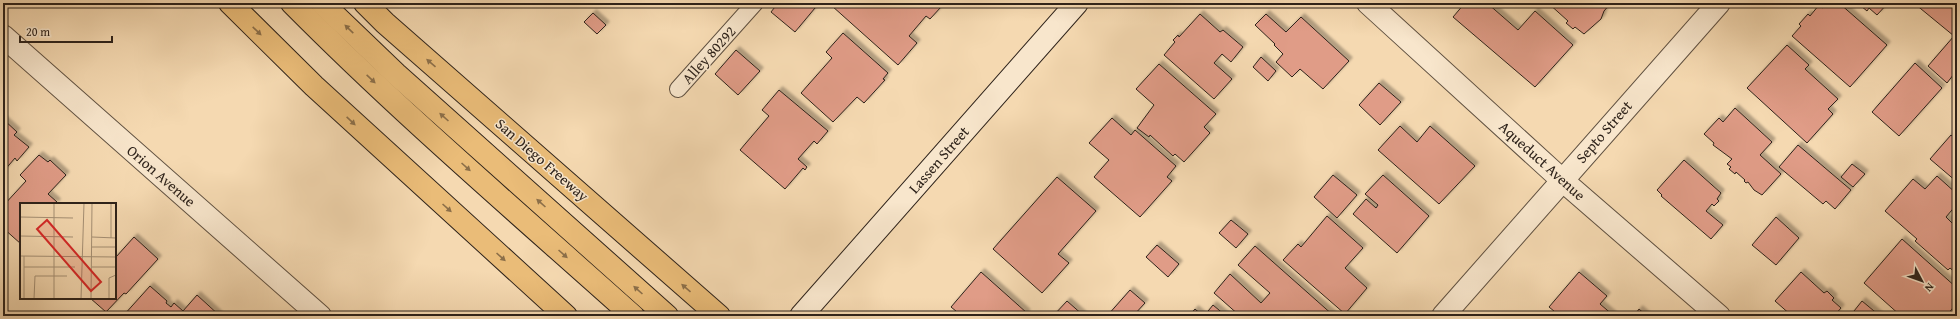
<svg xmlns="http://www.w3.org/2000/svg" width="1960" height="319" viewBox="0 0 1960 319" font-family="'Gentium Book Plus',serif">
  <defs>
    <filter id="shadow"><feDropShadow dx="3.5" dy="-3.5" stdDeviation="1" flood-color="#0004"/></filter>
  </defs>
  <rect width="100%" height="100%" fill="#f5d9b1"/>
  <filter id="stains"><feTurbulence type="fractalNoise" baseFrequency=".005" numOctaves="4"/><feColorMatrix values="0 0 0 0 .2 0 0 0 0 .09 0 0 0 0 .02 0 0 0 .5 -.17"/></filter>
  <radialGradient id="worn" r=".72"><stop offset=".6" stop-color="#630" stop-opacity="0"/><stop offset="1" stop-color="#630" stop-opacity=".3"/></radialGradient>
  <g fill="#e09c87" stroke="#2d221a" filter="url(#shadow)">
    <polygon points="778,3 809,3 815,8 795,32 771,12"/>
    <polygon points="835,3 937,3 941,7 930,19 926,16 909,36 917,43 898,65 832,6"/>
    <polygon points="1465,3 1487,3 1518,30 1535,11 1573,45 1535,87 1453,17"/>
    <polygon points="1548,3 1611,3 1604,11 1601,19 1584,34 1575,27 1573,29 1566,23 1568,21"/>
    <polygon points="1827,3 1839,3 1887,45 1850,87 1792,36 1801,26 1799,24 1808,14 1810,16 1819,5 1823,8"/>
    <polygon points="1862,3 1888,3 1877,15 1869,8 1867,11 1861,6"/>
    <polygon points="1916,3 1957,3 1957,70 1947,83 1928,66 1954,36 1915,4"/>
    <polygon points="593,13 606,25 597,34 584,22"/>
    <polygon points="1200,14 1220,32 1223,30 1243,47 1231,62 1222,54 1214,63 1232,79 1214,99 1164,55 1175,42 1173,40 1178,35 1179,37"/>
    <polygon points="1266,14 1286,32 1301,17 1349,61 1323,89 1300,69 1292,77 1276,62 1283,54 1274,45 1275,44 1255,25"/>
    <polygon points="843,33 888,73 883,79 885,80 864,103 857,97 833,122 801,93 832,58 826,52"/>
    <polygon points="1787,45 1809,65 1805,69 1838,99 1828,109 1833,114 1807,143 1747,88"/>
    <polygon points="736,50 760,71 738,95 715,74"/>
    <polygon points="1261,57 1276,71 1268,81 1253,67"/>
    <polygon points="1915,63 1942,88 1899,136 1872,112"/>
    <polygon points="1159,64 1216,114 1204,127 1210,133 1184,162 1175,154 1173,156 1150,135 1149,137 1137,128 1154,105 1136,89"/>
    <polygon points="1379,83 1401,102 1380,125 1359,105"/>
    <polygon points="779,90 828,131 817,144 814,141 798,159 807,167 805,170 803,168 785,189 740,150 769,116 762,110"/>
    <polygon points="1735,108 1772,142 1760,155 1781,174 1762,195 1754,190 1748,182 1746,183 1744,181 1745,180 1736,172 1735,174 1729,169 1731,167 1727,164 1732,159 1713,145 1714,143 1704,134 1719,118 1723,122"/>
    <polygon points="1112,118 1131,135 1135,130 1176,166 1167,177 1172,181 1140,217 1094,177 1109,160 1089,143"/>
    <polygon points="3,119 17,132 14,135 29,147 17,161 15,158 3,172"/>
    <polygon points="1400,126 1417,142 1430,126 1475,166 1439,204 1378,150"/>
    <polygon points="1951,135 1957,141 1957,182 1930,159"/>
    <polygon points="1798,145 1851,190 1835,209 1826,201 1823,204 1779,167"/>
    <polygon points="39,155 48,162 50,160 66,175 48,194 57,202 56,204 21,204 21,244 3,228 3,206 26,181 20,175"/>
    <polygon points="1684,160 1721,193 1717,199 1719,201 1714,206 1712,204 1706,211 1723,225 1711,239 1661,196 1662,195 1657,190"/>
    <polygon points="1852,164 1865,174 1853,187 1841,177"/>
    <polygon points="1333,175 1357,195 1337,218 1314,197"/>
    <polygon points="1383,175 1429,216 1397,253 1353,214 1366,199 1376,208 1378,205 1365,194"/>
    <polygon points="1937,176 1957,194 1957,204 1946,217 1957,228 1957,274 1950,268 1948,270 1915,241 1917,239 1885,211 1913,179 1925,189"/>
    <polygon points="1057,177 1096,211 1058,254 1069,263 1042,293 993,249"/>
    <polygon points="1327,216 1363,248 1345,268 1367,288 1345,314 1283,260 1298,244 1301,247"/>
    <polygon points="1776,217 1799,238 1776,265 1752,245"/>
    <polygon points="1231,220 1248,234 1236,248 1219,233"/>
    <polygon points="134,237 158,259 126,294 124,293 106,312 90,298 115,298 115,256 116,257"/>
    <polygon points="1902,239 1957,288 1957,303 1946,316 1901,316 1864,283"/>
    <polygon points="1157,245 1179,264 1168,277 1146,257"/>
    <polygon points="1255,246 1334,316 1240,316 1214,293 1230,274 1261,303 1270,293 1238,265"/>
    <polygon points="981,272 1027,313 1024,316 962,316 951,307"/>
    <polygon points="1579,272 1607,296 1600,304 1614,316 1560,316 1549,307"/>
    <polygon points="1801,272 1824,293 1827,291 1834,298 1832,300 1841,308 1834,316 1792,316 1775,301"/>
    <polygon points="150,286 167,301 166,303 171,307 174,303 183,311 197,295 220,316 123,316"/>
    <polygon points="1130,290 1145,303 1133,316 1107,316"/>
    <polygon points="1067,301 1084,316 1053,316"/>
    <polygon points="1862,301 1880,316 1850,316"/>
    <polygon points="1213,305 1226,316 1204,316"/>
    <polygon points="1195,309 1203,316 1189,316"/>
    <polygon points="1639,309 1647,316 1634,316"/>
  </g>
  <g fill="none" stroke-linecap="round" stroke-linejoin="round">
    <g stroke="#5f5040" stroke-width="18">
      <polyline id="lane" points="678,89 755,3"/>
    </g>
    <g stroke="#5f5040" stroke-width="24">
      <g id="street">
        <polyline points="1368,3 1562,180 1719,316"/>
        <polyline points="3,36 320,316"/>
        <polyline points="1443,316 1719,3"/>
      </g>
    </g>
    <g stroke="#2d221a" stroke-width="24">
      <polyline id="secondary" points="801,316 1077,3"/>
    </g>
    <g stroke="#2d221a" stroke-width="24">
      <g id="highway">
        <polyline points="230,3 314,86 566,316"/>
        <path d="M292,3c109,110 226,210 341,313"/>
        <polyline points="322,3 396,74 667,316"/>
        <polyline points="365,3 385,23 719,316"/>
      </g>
    </g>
    <use href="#lane" stroke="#f8e6cc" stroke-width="16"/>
    <use href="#street" stroke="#f8e6cc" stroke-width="22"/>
    <use href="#secondary" stroke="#f8e6cc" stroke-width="22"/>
    <use href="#highway" stroke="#eabc78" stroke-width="22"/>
  </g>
  <defs><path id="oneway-solid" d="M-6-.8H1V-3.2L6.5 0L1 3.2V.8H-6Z"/></defs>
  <g fill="#8c6f49">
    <use href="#oneway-solid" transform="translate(349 29) rotate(-136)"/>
    <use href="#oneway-solid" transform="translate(257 31) rotate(44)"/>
    <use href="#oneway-solid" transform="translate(431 63) rotate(-139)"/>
    <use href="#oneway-solid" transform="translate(371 79) rotate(43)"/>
    <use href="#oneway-solid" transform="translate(444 117) rotate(-138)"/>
    <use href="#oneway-solid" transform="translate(351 121) rotate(43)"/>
    <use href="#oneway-solid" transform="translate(466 167) rotate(42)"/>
    <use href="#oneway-solid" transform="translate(541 203) rotate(-138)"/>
    <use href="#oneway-solid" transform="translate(447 208) rotate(42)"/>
    <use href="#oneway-solid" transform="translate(563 254) rotate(42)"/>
    <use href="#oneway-solid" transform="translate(501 257) rotate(42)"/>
    <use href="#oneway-solid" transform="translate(686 288) rotate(-139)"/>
    <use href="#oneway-solid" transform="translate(638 290) rotate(-138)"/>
  </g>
  <g text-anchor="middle" stroke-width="3" stroke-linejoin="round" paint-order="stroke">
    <g font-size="15" fill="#2d221a" stroke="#f8e6cc">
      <text transform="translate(709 55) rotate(-48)" y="5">Alley 80292</text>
      <text transform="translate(1604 132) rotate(-49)" y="5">Septo Street</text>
      <text transform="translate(542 160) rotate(41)" y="5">San Diego Freeway</text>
      <text transform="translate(939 160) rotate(-49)" y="5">Lassen Street</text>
      <text transform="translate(1542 161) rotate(42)" y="5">Aqueduct Avenue</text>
      <text transform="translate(161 176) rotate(41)" y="5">Orion Avenue</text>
    </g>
  </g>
  <g transform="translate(20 203)">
    <rect width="96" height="96" fill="#f5d9b1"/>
    <path fill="none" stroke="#a59075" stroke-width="1" d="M34,0v96M0,14l53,1M0,33l53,1M72,34l24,1M91,35v-35M72,44h24M0,53l96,1M4,64h51M72,64h24M4,96v-43M14,96l1,-23h32M61,96l3,-96M71,96l1,-96M89,96v-21l7,-3"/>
    <path fill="#d62828" fill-opacity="0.15" stroke="#d62828" stroke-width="2" d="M27,17l54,62 -10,9 -54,-62z"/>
    <rect width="96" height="96" fill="none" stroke="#2d221a" stroke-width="2"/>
  </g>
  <rect width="1960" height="319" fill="none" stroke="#f5d9b1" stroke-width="16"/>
  <rect x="4" y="4" width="1952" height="311" fill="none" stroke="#2d221a" stroke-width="2"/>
  <rect x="8" y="8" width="1944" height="303" fill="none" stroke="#2d221a"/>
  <g transform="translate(1922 281) rotate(131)" stroke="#f8e6cc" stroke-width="3" paint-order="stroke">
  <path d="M0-3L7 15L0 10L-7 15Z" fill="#2d221a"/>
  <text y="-6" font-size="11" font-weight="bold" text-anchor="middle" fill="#2d221a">N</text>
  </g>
  <path d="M20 36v6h92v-6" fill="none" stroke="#2d221a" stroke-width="2"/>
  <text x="26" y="36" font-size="12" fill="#2d221a" stroke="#f8e6cc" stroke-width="3" paint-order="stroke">20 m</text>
  <rect width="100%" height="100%" filter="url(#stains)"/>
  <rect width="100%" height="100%" fill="url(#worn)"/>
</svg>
